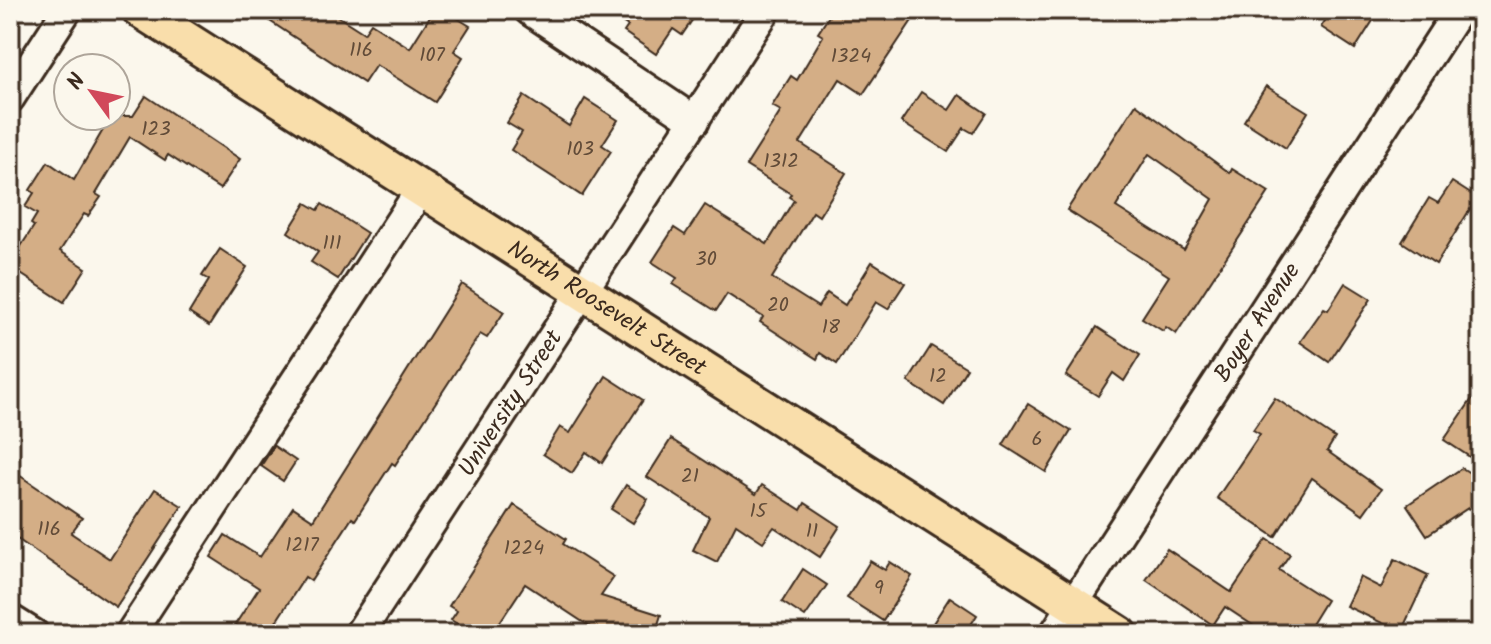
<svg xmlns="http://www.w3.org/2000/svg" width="1491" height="644" viewBox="0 0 1491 644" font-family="Kalam,sans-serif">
  <rect width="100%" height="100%" fill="#fbf7ec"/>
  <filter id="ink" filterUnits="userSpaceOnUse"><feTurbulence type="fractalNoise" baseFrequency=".0125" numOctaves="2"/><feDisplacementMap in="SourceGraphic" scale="16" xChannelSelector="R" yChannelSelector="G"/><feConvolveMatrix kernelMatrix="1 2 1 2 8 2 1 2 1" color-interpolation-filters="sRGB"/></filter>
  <g filter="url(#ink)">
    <g fill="#d4ae86" stroke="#3b2a1e" stroke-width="2" fill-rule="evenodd">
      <polygon points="253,10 328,10 364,33 371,23 410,48 434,10 444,10 470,26 454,51 463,57 435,102 376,65 364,83"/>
      <polygon points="604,10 699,10 682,35 673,29 656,54 624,32 628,26"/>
      <polygon points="833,10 919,10 863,94 840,79 800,143 846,173 819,216 813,212 772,278 818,307 827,293 845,305 872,262 905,283 888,309 876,302 837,364 820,353 817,359 760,322 763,317 727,294 716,311 673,284 677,278 652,262 674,228 685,235 705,205 767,244 794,200 789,197 791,194 746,166 781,111 772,106 791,76 797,80 823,36 818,33"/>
      <polygon points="1332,10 1360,10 1374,19 1355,49 1321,27"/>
      <polygon points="1266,86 1308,112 1286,148 1244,121"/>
      <polygon points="921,92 949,110 959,95 986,113 973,133 964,128 948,152 901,122"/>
      <polygon points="146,96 240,159 220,189 168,155 165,160 130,137 96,194 101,197 88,216 84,214 60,251 86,268 64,302 10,267 10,263 34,226 31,224 37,214 25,207 34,193 30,190 48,162 74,180 107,123 96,116 133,116"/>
      <polygon points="524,96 569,126 585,99 618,120 602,145 611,151 582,196 511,150 522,132 507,123"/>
      <path d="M1136,104l94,69 2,-4 37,23 -93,142 -10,-7 -3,4 -21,-13 27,-42 -102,-66zM1149,154l64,45 -29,51 -68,-43z"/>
      <polygon points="1452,182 1477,198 1436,264 1402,242 1429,198 1438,203"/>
      <polygon points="306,203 318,210 322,204 367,233 338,279 311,262 318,252 288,232"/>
      <polygon points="220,249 247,267 209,326 189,313 209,280 202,276"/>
      <polygon points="1345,283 1371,299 1329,362 1300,342 1324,308 1328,310"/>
      <polygon points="462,284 504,312 487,338 480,334 395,465 392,463 355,520 352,518 311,581 305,577 268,634 229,634 259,588 211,557 225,535 260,557 293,507 313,520"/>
      <polygon points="1097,327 1140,355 1124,381 1113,373 1098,396 1066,376"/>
      <polygon points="931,346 967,368 944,405 908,382"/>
      <polygon points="606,376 643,400 602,463 586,452 572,473 543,454 560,427 570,433"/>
      <polygon points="1481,386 1481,447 1473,459 1444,440"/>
      <polygon points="1275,398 1335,438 1327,451 1381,489 1363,514 1312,478 1275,537 1217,498 1260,434 1253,430"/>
      <polygon points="1028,404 1071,431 1046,472 1003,445"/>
      <polygon points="671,439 756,494 762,485 801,510 805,503 840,526 820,557 774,527 763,542 736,524 717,562 693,550 709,517 647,477"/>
      <polygon points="274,446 296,461 283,481 261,466"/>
      <polygon points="1462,468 1481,480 1481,515 1468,508 1427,535 1407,505"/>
      <polygon points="10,469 82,518 71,533 110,559 155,489 182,506 116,607 10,534"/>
      <polygon points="626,485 648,499 633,523 611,509"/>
      <polygon points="514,505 566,539 563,544 614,577 601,596 661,615 655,634 601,634 525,584 492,634 473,634 451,620 457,611 449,606"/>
      <polygon points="1267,539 1290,554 1279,570 1326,600 1305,634 1266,634 1225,607 1213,625 1146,580 1167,549 1231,592"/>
      <polygon points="1395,559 1428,575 1401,632 1346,606 1360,577 1381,588"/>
      <polygon points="870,561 885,570 890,562 912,576 883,621 847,598"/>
      <polygon points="803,569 827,585 805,617 782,602"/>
      <polygon points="950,597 977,615 965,634 926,634"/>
    </g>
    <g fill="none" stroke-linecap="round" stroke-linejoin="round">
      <g stroke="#3b2a1e" stroke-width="34">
        <g id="minor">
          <polyline points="529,10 695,121"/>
          <polyline points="10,98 67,10"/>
          <polyline points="10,619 34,634"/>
          <polyline points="130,634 421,189"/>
          <path id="s1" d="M359,634l407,-624"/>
          <path id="s2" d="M1054,634l405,-624"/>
        </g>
      </g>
      <g stroke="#3b2a1e" stroke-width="40">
        <g id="major">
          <path id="s3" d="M140,10l980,624"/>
        </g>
      </g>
      <use href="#minor" stroke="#fbf7ec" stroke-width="28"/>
      <use href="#major" stroke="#f9deab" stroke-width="34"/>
    </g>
  </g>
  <g text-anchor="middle" stroke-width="6" stroke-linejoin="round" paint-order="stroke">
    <g font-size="20" fill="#614b38">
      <text x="361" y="56">116</text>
      <text x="432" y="61">107</text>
      <text x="851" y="62">1324</text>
      <text x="156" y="135">123</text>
      <text x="580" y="155">103</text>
      <text x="781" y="167">1312</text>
      <text x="332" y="249">111</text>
      <text x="706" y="265">30</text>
      <text x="778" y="311">20</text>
      <text x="831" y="333">18</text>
      <text x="938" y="382">12</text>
      <text x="1037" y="445">6</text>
      <text x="690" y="482">21</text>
      <text x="758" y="517">15</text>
      <text x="49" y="535">116</text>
      <text x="812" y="537">11</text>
      <text x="302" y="551">1217</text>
      <text x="524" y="554">1224</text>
      <text x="879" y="594">9</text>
    </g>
    <g font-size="24" fill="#3b2a1e" stroke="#fbf7ec">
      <text dy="8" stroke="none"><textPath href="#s3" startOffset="554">North Roosevelt Street</textPath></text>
      <text dy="8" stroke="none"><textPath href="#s2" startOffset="372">Boyer Avenue</textPath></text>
      <text dy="8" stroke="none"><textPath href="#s1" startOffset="276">University Street</textPath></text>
    </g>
  </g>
  <rect width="1491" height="644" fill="none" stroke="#fbf7ec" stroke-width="40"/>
  <rect x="20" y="20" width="1451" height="604" fill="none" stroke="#3b2a1e" stroke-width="3" filter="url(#ink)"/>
  <g transform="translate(92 92) rotate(303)"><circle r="38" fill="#fbf7ec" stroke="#aea59a" stroke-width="2"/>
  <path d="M0-6L14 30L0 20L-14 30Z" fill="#d1495b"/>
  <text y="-12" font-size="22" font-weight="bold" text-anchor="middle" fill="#3b2a1e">N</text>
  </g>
</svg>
